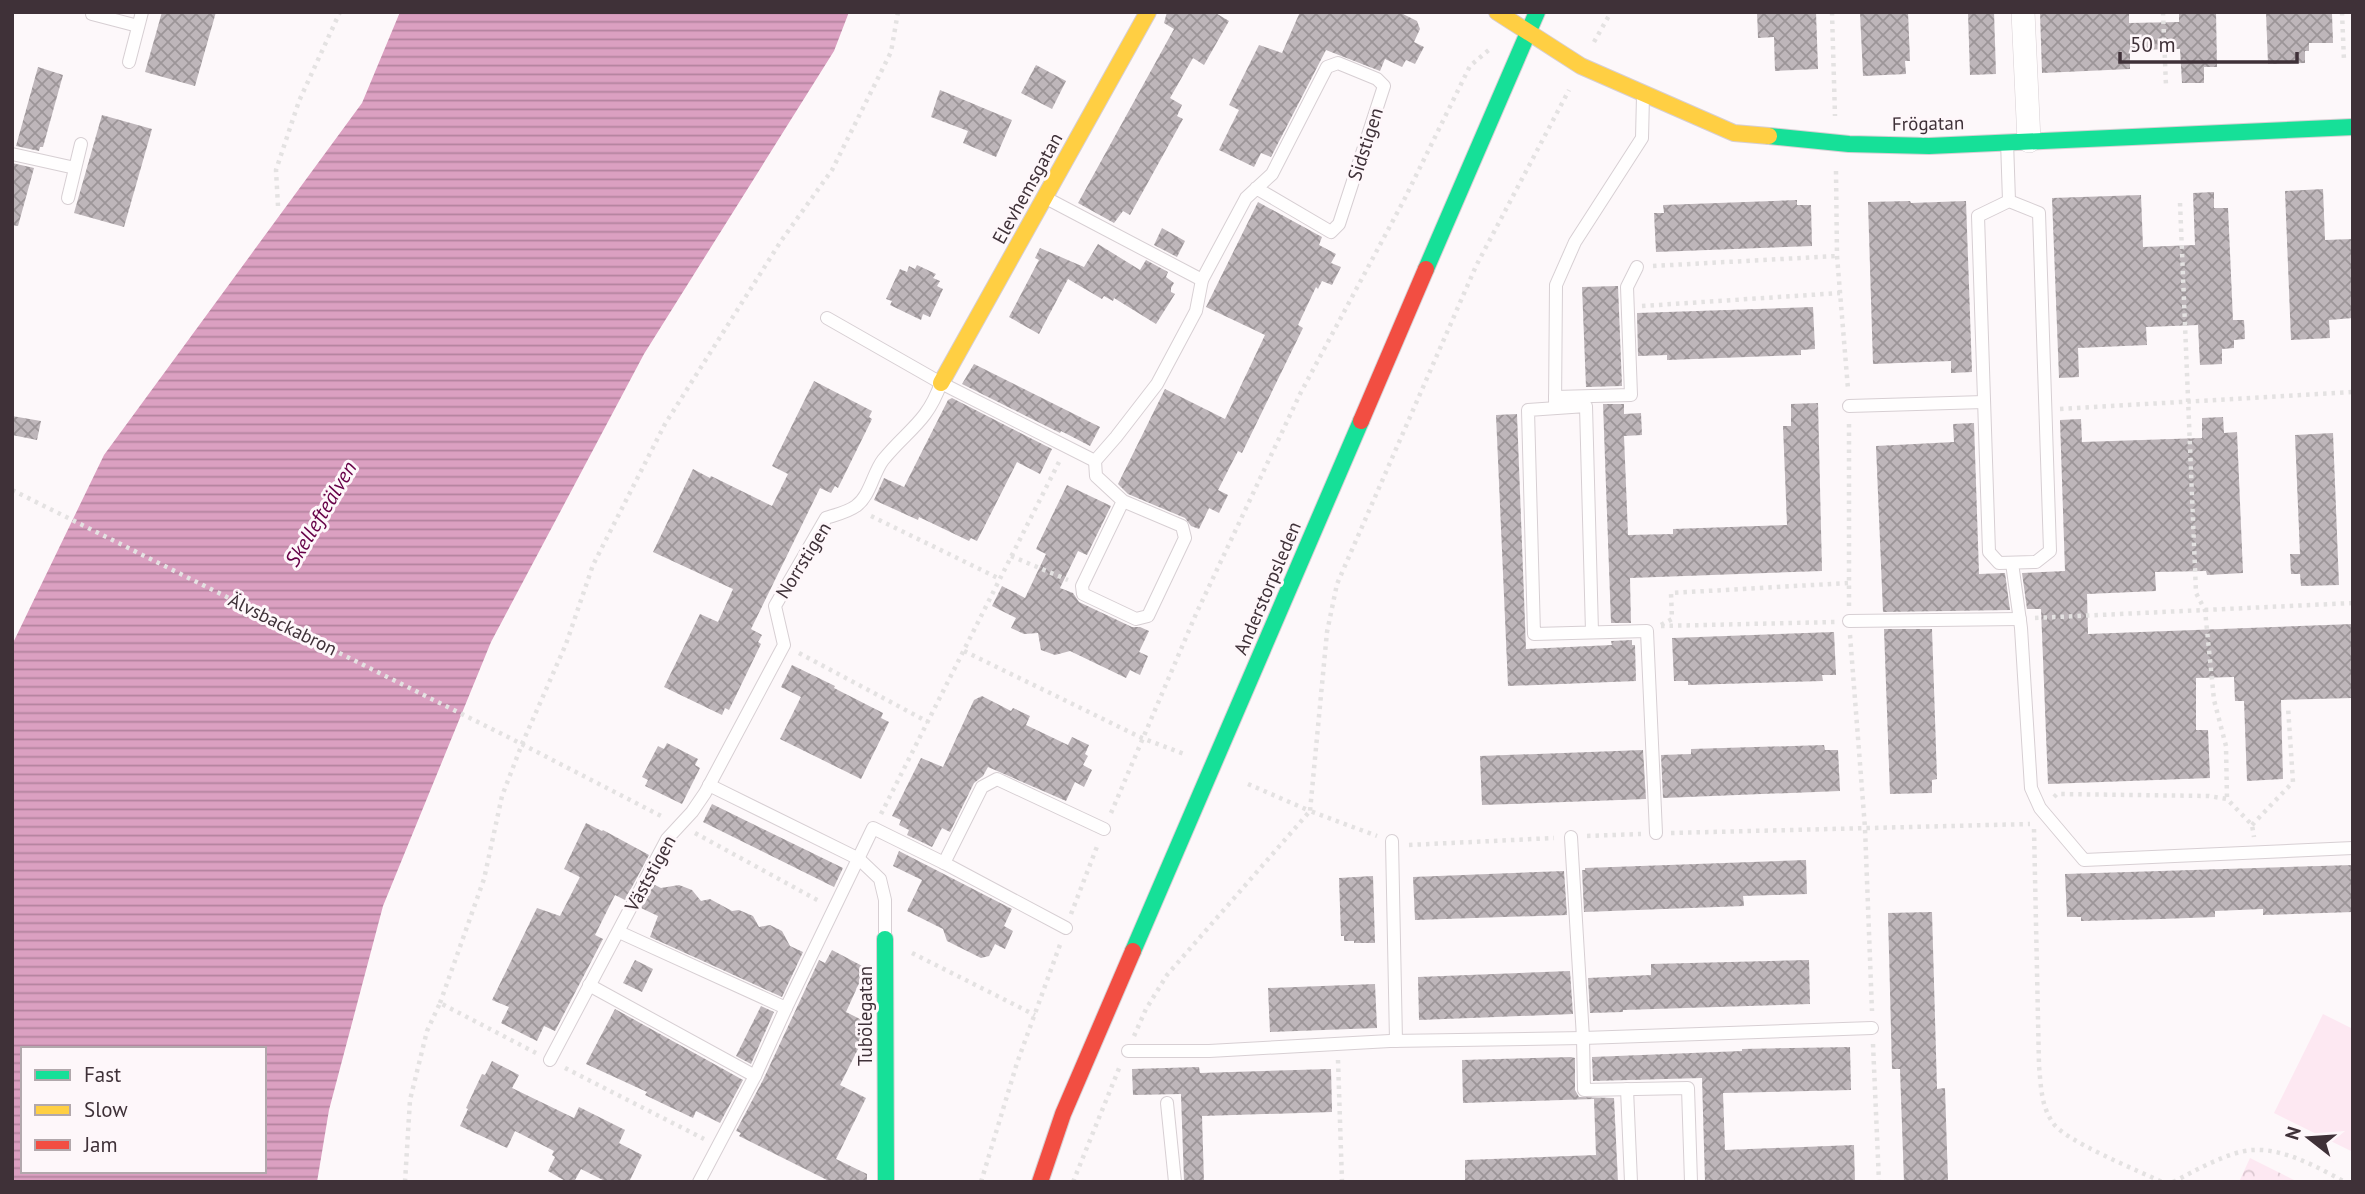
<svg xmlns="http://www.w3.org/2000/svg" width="2365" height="1194" viewBox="0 0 2365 1194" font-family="'PT Sans',sans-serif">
  <defs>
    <pattern id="park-crowns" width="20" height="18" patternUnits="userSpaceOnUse" patternTransform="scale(1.75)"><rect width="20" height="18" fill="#fde8f2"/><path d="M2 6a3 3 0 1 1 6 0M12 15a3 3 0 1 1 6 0" fill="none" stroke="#dac7d0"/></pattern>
    <pattern id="water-rules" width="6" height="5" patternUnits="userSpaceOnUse" patternTransform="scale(1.75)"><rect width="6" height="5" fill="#dba0c1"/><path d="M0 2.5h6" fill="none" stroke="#b3839e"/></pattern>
    <pattern id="building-cross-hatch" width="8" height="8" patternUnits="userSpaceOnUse" patternTransform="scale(1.75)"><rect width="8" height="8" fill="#beb6ba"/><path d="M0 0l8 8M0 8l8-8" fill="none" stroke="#9c9598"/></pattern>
  </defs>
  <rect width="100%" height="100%" fill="#fdf8fa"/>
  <polygon fill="url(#park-crowns)" points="2250,1158 2298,1182 2239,1182"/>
  <polygon fill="#fde8f2" points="2323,1014 2353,1029 2353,1152 2274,1113"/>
  <path fill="url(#water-rules)" fill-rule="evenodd" d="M400,12h449l-15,39 -190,303 -153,288 -108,264 -54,204 -12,72h-305v-537l92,-190 258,-352zM23,1049h241v122h-241z"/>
  <g fill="url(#building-cross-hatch)">
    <polygon points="162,12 216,12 195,86 145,72"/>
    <polygon points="1167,12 1214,12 1229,21 1204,65 1193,58 1170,98 1182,105 1177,116 1183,119 1130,215 1123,211 1114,223 1078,203 1174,29 1164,23"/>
    <polygon points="1300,12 1399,12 1417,21 1420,29 1414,42 1424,47 1415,64 1406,60 1402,67 1385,59 1380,71 1326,50 1271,157 1261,153 1254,167 1219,150 1239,110 1229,105 1259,45 1282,53"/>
    <polygon points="1757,12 1816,12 1818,69 1775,71 1774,37 1758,38"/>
    <polygon points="1860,12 1908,12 1910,61 1905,61 1906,74 1863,76"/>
    <polygon points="1968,12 1994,12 1996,74 1970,75"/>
    <polygon points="2040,12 2129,12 2129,23 2179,22 2179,12 2216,12 2217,67 2204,67 2204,83 2182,83 2180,49 2130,50 2130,69 2042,73"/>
    <polygon points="2266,12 2332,14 2333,43 2309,43 2309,51 2305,51 2305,63 2268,64"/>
    <polygon points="1036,65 1066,81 1052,109 1021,93"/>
    <polygon points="38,67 63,75 43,147 40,147 39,151 16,146"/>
    <polygon points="940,90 1012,120 996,157 963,143 968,131 931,117"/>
    <polygon points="102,115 152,129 124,227 74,213"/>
    <polygon points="12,163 34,168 18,226 12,225"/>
    <polygon points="2323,189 2325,240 2353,239 2353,318 2329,320 2330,338 2291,340 2285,191"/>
    <polygon points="2214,192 2214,208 2228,208 2233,320 2244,320 2245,339 2234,340 2234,348 2222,349 2222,364 2200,365 2198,325 2146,327 2147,345 2078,348 2079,377 2059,378 2052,198 2141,195 2143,247 2195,245 2193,193"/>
    <polygon points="1797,200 1797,205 1811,205 1812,246 1656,252 1654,213 1664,213 1663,205"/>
    <polygon points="1910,201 1911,203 1966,201 1972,372 1951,373 1951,361 1873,364 1868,202"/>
    <polygon points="1258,202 1322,237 1319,245 1336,254 1331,263 1341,267 1332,285 1322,281 1318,289 1316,287 1298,325 1303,328 1242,453 1238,451 1218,490 1228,495 1219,513 1209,508 1199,529 1191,526 1185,518 1128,494 1118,484 1165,389 1225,419 1265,335 1206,307"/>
    <polygon points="1162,228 1185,241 1177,257 1154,245"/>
    <polygon points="1098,244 1140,270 1146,260 1168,272 1166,277 1174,283 1171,288 1171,292 1175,294 1156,324 1114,298 1113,301 1104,296 1102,299 1068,279 1039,334 1009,317 1039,260 1035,258 1040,248 1084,267"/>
    <polygon points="917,265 936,274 933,278 940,281 937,286 943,289 930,317 923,314 921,320 890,305 892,301 886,299 900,269 907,272 909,266 915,269"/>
    <polygon points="1618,286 1622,386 1586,387 1582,287"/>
    <polygon points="1813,307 1815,349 1801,350 1801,355 1667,360 1667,355 1638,356 1637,313"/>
    <polygon points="974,364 1100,427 1090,446 1061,431 1060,433 962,384"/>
    <polygon points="814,381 872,411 869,417 872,419 838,488 835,486 831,493 820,488 751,629 762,635 758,642 761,644 729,710 725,708 722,715 664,687 700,614 718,622 733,589 653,552 693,469 710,478 711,476 772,506 788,474 772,466"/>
    <polygon points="952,398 1052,449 1040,474 1017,462 977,541 971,538 969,541 919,517 918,520 874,500 884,478 904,487 948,400"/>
    <polygon points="1818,403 1822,571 1630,578 1631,623 1611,623 1603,404 1624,404 1624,414 1641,413 1642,435 1624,436 1628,535 1673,534 1673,529 1787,525 1783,426 1791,426 1791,404"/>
    <polygon points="1517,414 1526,649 1612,645 1611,641 1632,640 1632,645 1635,645 1636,681 1508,686 1496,415"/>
    <polygon points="12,416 41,421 37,440 12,435"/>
    <polygon points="2223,417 2224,433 2237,432 2243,573 2207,575 2206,571 2155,572 2156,591 2087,594 2088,634 2353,624 2353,698 2281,700 2283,779 2247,781 2244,701 2235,701 2234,677 2196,678 2196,730 2208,730 2210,778 2048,784 2041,609 2027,609 2022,573 2065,571 2060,420 2081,419 2082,442 2202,438 2202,418"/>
    <polygon points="1974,423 1979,574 2005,573 2010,610 1883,612 1876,446 1954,442 1953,424"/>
    <polygon points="2333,433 2339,585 2301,586 2300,574 2291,574 2290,554 2300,554 2295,435"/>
    <polygon points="1067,485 1111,506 1087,555 1078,551 1060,588 1073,593 1079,602 1132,627 1140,627 1149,631 1139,652 1148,656 1140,675 1130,670 1126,678 1070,651 1055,655 1041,650 1038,633 1024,634 1011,628 1016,618 992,606 1002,586 1025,598 1046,554 1036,549"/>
    <polygon points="1884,629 1932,629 1937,779 1932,780 1932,793 1890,794"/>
    <polygon points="1834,632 1836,675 1822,675 1823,681 1688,685 1688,681 1674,681 1672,638"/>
    <polygon points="792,665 835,686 834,688 883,713 881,718 889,722 861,779 780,739 801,697 781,687"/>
    <polygon points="982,696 1011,711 1013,708 1030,716 1026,725 1068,745 1072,737 1089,745 1085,754 1088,756 1083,765 1092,770 1084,787 1075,782 1066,801 988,767 983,776 974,783 950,832 942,828 932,847 907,835 909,830 899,825 901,820 892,816 921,758 943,767 974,700"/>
    <polygon points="667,743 698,759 695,765 700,768 682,804 645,786 648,780 642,777 658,746 664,749"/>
    <polygon points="1824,745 1825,750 1838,750 1840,791 1663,798 1661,755 1691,754 1691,749"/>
    <polygon points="1643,750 1646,799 1482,805 1480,756"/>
    <polygon points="712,804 843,868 834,887 703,822"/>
    <polygon points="586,823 602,831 603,830 649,855 625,900 615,895 595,935 603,939 555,1031 544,1026 537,1041 501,1023 509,1007 492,1000 537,908 560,916 580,877 564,869"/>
    <polygon points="899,851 1012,909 1004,926 1013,931 1005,949 995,944 989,956 981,958 947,941 943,929 907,911 922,880 893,866"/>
    <polygon points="1806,860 1807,894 1743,896 1744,906 1584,912 1582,870 1585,870 1585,868"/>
    <polygon points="2353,865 2353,912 2263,915 2263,909 2215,911 2215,917 2161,919 2081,921 2081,917 2067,917 2065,874"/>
    <polygon points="1564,871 1567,915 1415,920 1413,877"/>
    <polygon points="1373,876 1375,943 1354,943 1354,941 1344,941 1344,936 1341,936 1339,878"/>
    <polygon points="653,884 661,888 679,885 692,890 701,901 710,899 732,911 739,910 753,916 759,927 770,925 782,931 790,946 803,952 782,997 650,937 658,916 641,908"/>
    <polygon points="1932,912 1937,1089 1945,1088 1948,1182 1904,1182 1900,1069 1892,1069 1888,913"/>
    <polygon points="832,950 866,968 846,1012 866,1022 866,1033 840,1085 866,1098 836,1159 867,1174 867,1182 831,1182 739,1136 741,1133 736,1131 763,1080 819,960 825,963"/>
    <polygon points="635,960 653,969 642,992 623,983"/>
    <polygon points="1809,960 1810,1004 1623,1010 1623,1012 1590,1013 1588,978 1651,975 1651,964"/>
    <polygon points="1570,971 1573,1014 1419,1020 1418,977"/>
    <polygon points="1375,984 1377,1028 1270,1032 1268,988"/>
    <polygon points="761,1006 774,1012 751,1064 736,1056"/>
    <polygon points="615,1009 743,1080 720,1123 696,1111 693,1118 649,1097 645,1095 647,1092 586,1064"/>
    <polygon points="1850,1047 1851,1090 1723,1093 1725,1150 1854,1145 1855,1182 1705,1182 1702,1078 1593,1081 1592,1057 1742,1051 1742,1049"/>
    <polygon points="1571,1057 1575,1058 1575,1090 1579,1097 1614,1098 1618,1182 1465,1182 1465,1160 1596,1155 1594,1099 1463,1103 1462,1060"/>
    <polygon points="492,1061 519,1075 512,1088 574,1118 579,1107 625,1130 619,1143 642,1155 629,1182 607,1182 581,1169 574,1182 567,1182 548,1171 555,1157 552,1155 554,1151 515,1131 507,1148 460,1126 468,1109 466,1108 482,1074 485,1075"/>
    <polygon points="1199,1067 1200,1073 1331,1069 1332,1112 1202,1116 1204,1182 1184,1182 1181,1094 1133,1095 1132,1069"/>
  </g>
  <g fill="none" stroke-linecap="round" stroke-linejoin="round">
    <g stroke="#d7cfd3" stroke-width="14">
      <g id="lane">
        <polyline points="92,12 92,14 138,26"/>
        <polyline points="129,62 142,12"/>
        <polyline points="2007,141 2009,201 1978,216 1989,552 1999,563 2036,562 2050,551 2039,213 2009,201"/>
        <polyline points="12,154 75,168"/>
        <polyline points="68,198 81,144"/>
        <polyline points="1046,198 1202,280"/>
        <polyline points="827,318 941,383 1095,461"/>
        <polyline points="1555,397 1631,395 1627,287 1637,267"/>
        <polyline points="1849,406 1984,402"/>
        <polyline points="1555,408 1556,285 1575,242 1642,138 1643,96"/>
        <polyline points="1123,501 1082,586 1083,594 1136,619 1148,616 1185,538 1182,526 1123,501 1096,476 1095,461 1116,437 1157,384 1196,311 1202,280 1246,198 1272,174 1327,67 1338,63 1377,79 1384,86 1339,224 1331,232 1256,188"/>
        <polyline points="2012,563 2021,628 2031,788 2040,808 2084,860 2353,848"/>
        <polyline points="1849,621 2020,619"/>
        <polyline points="1592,632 1586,406 1528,410 1534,634 1647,631 1656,833"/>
        <polyline points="709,785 859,859 880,879 885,900 885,937"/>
        <polyline points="1571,837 1583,1038 1584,1090 1688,1088 1691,1182"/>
        <polyline points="1392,841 1396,1041"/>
        <polyline points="1066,928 944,863 982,787 997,779 1104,829"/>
        <polyline points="619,932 786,1008"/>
        <polyline points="589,985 755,1076"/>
        <polyline points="1128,1051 1209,1051 1390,1041 1583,1038 1872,1028"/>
        <path d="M550,1060l117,-221 25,-27 13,-19 79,-148 -9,-39 51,-88c9,-3 22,-6 30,-12 14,-10 17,-33 27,-46 24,-30 44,-37 58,-77"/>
        <polyline points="1627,1089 1631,1182"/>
        <polyline points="1167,1103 1175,1182"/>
        <polyline points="699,1182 755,1076 786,1008 873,828 944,863"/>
      </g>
    </g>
    <g stroke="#d7cfd3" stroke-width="24">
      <polyline id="street" points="2023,12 2029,141"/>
    </g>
    <g stroke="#d7cfd3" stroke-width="18">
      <g id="fast">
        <polyline points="1769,136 1849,144 1929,146 2353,127"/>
        <polyline points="1426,269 1537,12"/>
        <polyline points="885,939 886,1182"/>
        <polyline points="1133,951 1361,421"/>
      </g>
    </g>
    <g stroke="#d7cfd3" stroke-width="18">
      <g id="slow">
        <polyline points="1497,12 1581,66 1734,133 1769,136"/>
        <polyline points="941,383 1148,12"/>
      </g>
    </g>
    <g stroke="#d7cfd3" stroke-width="18">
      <g id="jam">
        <polyline points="1361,421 1426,269"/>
        <polyline points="1040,1182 1063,1114 1133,951"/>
      </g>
    </g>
    <g stroke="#e4e2e2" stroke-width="4.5" stroke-dasharray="3.5 5" stroke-linecap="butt">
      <polyline points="1832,12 1835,116"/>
      <polyline points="2163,12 2166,86"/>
      <polyline points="2342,12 2344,61"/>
      <polyline points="1594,42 1611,12"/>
      <polyline points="1836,171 1837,256 1848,389"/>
      <polyline points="2180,203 2196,593 2205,610 2214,700 2226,746 2227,799"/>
      <polyline points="278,206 276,170 299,101 340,12"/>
      <polyline points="1653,266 1837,256"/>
      <polyline points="1642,306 1840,293"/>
      <polyline points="2060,409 2353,392"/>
      <polyline points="12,490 508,737 665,818"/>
      <polyline points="871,516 1000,579"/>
      <polyline points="1011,556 1068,580"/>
      <polyline points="1849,606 1849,422"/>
      <polyline points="2035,618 2353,603"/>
      <polyline points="1661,625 1672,619 1671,593 1848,583"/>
      <polyline points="1661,626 1835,622"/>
      <polyline points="1850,635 1865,828 1872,1011"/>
      <polyline points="964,651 1142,738 1184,754"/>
      <polyline points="799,653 928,722"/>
      <polyline points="1248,784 1310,811 1327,632 1337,584 1476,266 1569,90"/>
      <polyline points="2054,797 2057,794 2209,796 2227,799 2252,825 2254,837"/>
      <polyline points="1111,813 1196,614 1300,394 1404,200 1470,66 1490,49"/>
      <polyline points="881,814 1059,462"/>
      <polyline points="2252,825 2293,782 2288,707"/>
      <path d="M2034,829l5,237c2,20 2,40 14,57 12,18 86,48 109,59"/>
      <polyline points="695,833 819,901"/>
      <polyline points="1671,833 2030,824"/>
      <polyline points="1587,836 1641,834"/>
      <polyline points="1409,845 1554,838"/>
      <polyline points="1071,914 1098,844"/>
      <polyline points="912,953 1035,1015"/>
      <polyline points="440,1003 484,879 502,796 522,744 566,644 593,565 665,424 781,241 832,170 891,52 898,12"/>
      <polyline points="1134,1036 1146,1009 1167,975 1310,811 1377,836"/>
      <polyline points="1873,1044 1879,1182"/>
      <polyline points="1338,1060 1342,1182"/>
      <polyline points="565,1068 704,1139"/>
      <polyline points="405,1182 410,1100 427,1031 440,1003 536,1053"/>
      <polyline points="981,1182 1017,1063 1061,942"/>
      <polyline points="1073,1182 1120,1066"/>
      <path d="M2173,1182c22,-11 56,-31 80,-32 31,-2 66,18 92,32"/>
    </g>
    <use href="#lane" stroke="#fffefe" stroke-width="12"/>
    <use href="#street" stroke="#fffefe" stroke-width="23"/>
    <use href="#fast" stroke="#16e098" stroke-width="16"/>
    <use href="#slow" stroke="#ffcf43" stroke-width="16"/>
    <use href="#jam" stroke="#f24e42" stroke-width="16"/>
  </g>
  <g text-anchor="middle" stroke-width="6" stroke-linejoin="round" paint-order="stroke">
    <g font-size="19" fill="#3f3138" stroke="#fef7fa">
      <text transform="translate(1928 123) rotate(-1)" y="7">Frögatan</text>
      <text transform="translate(1365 144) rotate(-72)" y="7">Sidstigen</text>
      <text transform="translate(1027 188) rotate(-61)" y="7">Elevhemsgatan</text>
      <text transform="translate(803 560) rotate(-58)" y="7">Norrstigen</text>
      <text transform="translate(1267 588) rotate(-67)" y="7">Anderstorpsleden</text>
      <text transform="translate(283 624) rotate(26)" y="7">Älvsbackabron</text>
      <text transform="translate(650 873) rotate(-61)" y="7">Väststigen</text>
      <text transform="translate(865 1016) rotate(-90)" y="7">Tubölegatan</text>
    </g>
    <g font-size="21" font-style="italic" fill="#660047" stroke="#fef7fa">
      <text transform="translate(321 514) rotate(-59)" y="7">Skellefteälven</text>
    </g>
  </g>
  <rect width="2365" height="1194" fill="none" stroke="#3f3138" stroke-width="28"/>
  <rect x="21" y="1047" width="245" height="126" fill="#fef7fa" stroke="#b2a8ac" stroke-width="2"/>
  <rect x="35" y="1070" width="35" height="10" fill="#16e098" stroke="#b2a8ac" stroke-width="2"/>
  <text x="84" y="1082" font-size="21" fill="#3f3138">Fast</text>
  <rect x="35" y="1105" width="35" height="10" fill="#ffcf43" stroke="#b2a8ac" stroke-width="2"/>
  <text x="84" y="1117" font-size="21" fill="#3f3138">Slow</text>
  <rect x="35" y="1140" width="35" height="10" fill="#f24e42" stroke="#b2a8ac" stroke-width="2"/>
  <text x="84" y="1152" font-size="21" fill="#3f3138">Jam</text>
  <g transform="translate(2309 1138) rotate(287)" stroke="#fef7fa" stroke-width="5" paint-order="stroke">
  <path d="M0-5L12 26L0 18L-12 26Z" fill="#3f3138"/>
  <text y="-10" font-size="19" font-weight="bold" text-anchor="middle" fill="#3f3138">N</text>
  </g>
  <path d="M2120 52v10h177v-10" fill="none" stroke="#3f3138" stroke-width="3.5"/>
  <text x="2130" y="52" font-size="21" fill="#3f3138" stroke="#fef7fa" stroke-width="5" paint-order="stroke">50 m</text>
</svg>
